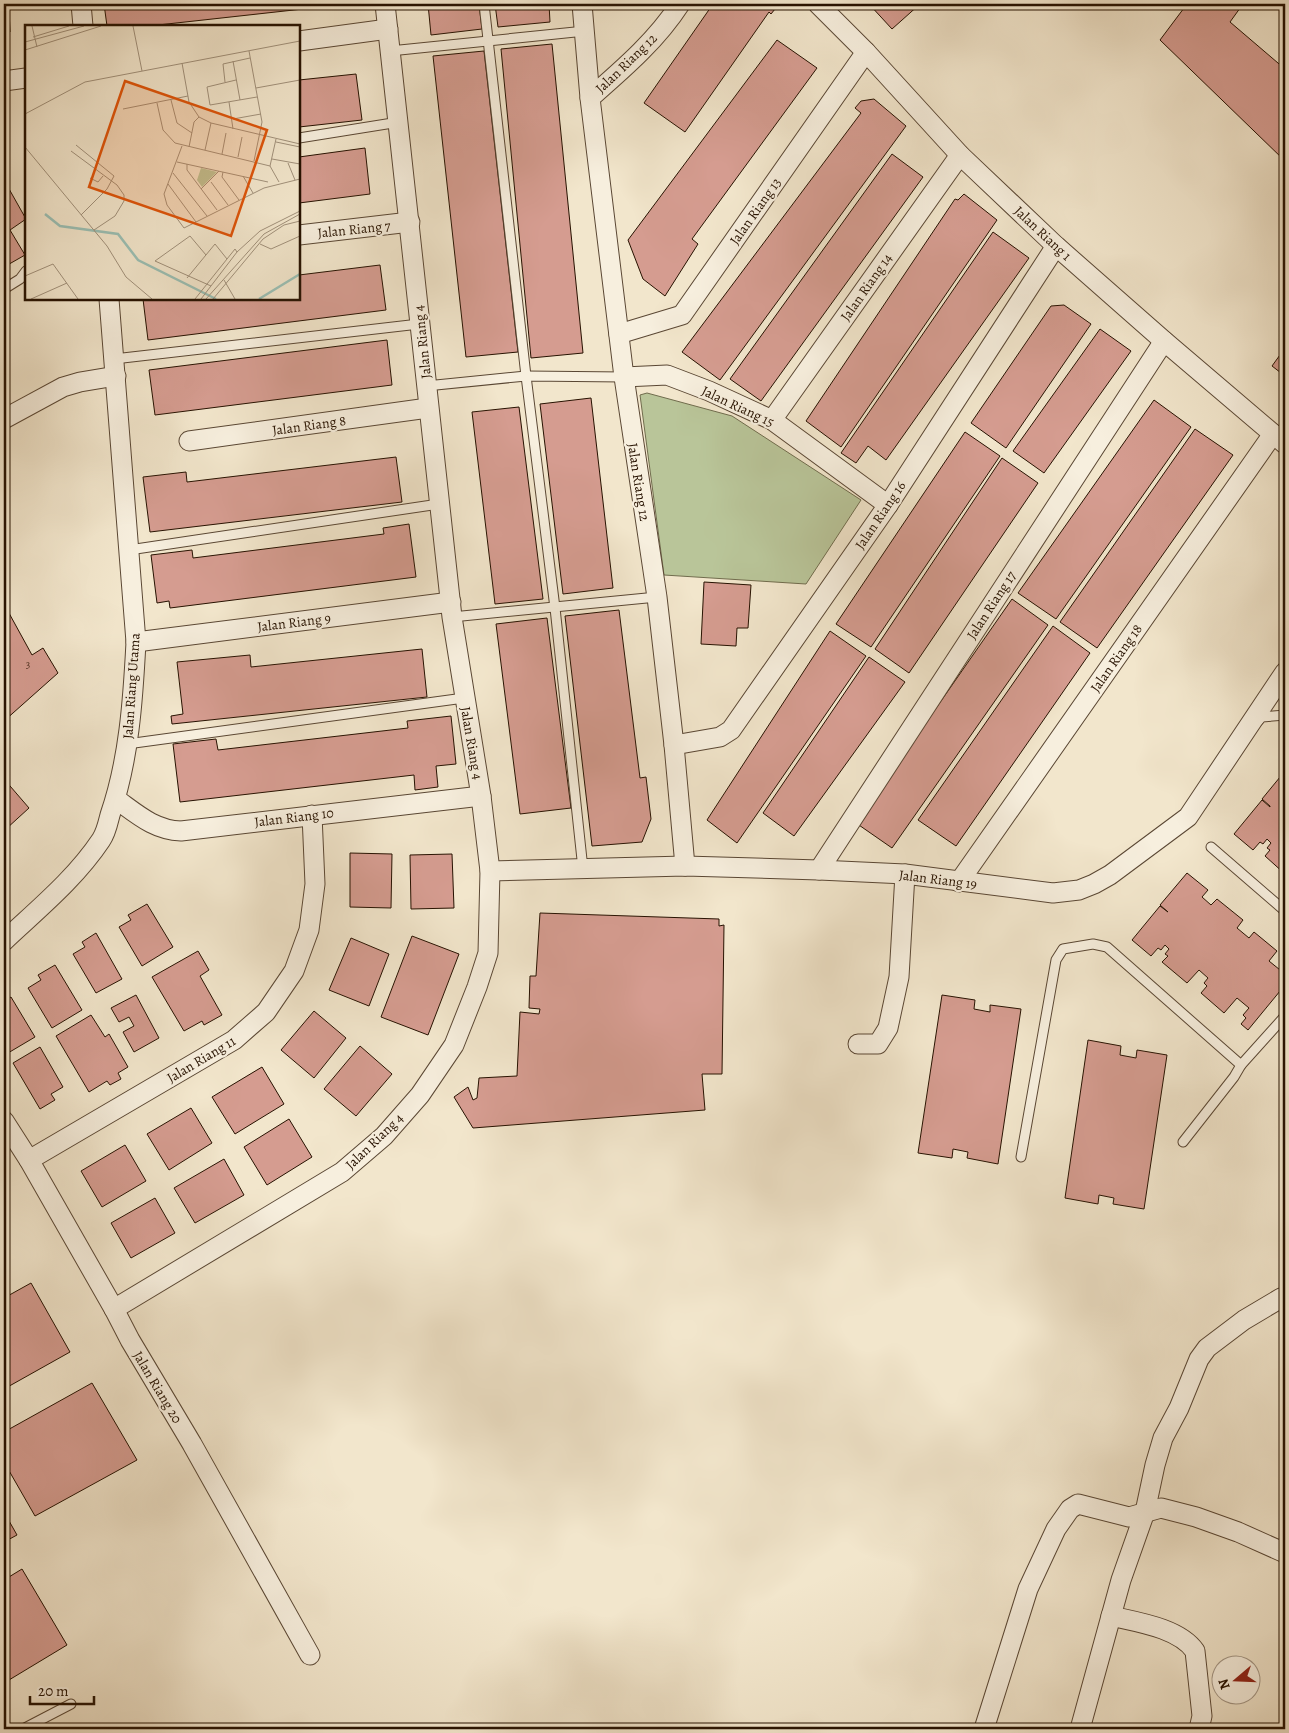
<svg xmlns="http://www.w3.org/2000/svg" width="1289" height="1733" viewBox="0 0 1289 1733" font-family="Alegreya,serif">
  <rect width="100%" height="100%" fill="#f2e6cc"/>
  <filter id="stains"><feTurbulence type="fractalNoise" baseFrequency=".004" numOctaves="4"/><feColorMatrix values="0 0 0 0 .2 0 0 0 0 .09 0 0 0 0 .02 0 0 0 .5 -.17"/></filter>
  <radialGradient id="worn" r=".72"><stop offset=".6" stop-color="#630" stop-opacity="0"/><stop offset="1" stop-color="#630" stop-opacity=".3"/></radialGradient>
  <polygon fill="#b9c599" stroke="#706c4d" points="647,393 732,416 861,500 806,584 664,575 640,395"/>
  <g fill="#d59c90" stroke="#271201">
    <polygon points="4,4 14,4 15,8 9,9 10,32 4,33"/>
    <polygon points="104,4 339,4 339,5 149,26 107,26"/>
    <polygon points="428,4 479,4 482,29 431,35"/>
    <polygon points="495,4 549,4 550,22 498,27"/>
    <polygon points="713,4 779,4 771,14 769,12 685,132 644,103"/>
    <polygon points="869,4 920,4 892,29"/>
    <polygon points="1187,4 1243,4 1230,22 1285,69 1285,161 1160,40"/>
    <polygon points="777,40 817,68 692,239 698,244 665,296 643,279 628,240"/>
    <polygon points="552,44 583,353 531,358 501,49"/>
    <polygon points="484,51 518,352 466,357 433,56"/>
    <polygon points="356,74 362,120 299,127 299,80"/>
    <polygon points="874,99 906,126 720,380 682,352 861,113 855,108 861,101"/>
    <polygon points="365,148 370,194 299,203 299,157"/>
    <polygon points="892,154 923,177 761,401 730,379"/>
    <polygon points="4,180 26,219 10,230 25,255 4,267"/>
    <polygon points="964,194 997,220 841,447 806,421 955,199 958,200"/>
    <polygon points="993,232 1029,258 886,460 868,446 856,463 841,453"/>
    <polygon points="380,265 386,310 148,340 143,299 299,299 299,275"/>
    <polygon points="1064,305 1091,324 1006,448 971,423 1051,306"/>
    <polygon points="1100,329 1131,351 1044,473 1013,451"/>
    <polygon points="387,340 392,385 155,415 149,370"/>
    <polygon points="1285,348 1285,376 1272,366"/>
    <polygon points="591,398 613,588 563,594 540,404"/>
    <polygon points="1154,400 1191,427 1056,619 1018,593"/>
    <polygon points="519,407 543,599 495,604 472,412"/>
    <polygon points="1195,429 1233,455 1097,648 1060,622"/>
    <polygon points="965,432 1000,456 871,647 836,624"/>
    <polygon points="396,457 402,502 150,532 143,477 186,472 187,482"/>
    <polygon points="1002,458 1038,483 909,673 875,649"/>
    <polygon points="409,524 416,577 170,608 169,601 157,603 151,555 192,550 193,558 384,534 383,528"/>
    <polygon points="704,582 751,585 748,628 737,628 736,646 701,644"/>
    <polygon points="1012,599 1048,625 892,848 856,823"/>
    <polygon points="4,604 32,655 43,648 58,673 4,721"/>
    <polygon points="619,610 640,778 646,777 651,819 642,842 592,846 565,616"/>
    <polygon points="547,618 571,808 520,814 496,624"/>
    <polygon points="1053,626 1090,653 956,846 918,820"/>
    <polygon points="830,631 866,656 737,843 707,820"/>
    <polygon points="422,649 427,697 172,724 171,716 183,714 177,662 250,655 251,667"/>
    <polygon points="869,657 905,682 794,836 763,813"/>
    <polygon points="451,716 456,764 436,766 438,787 415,790 414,775 180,802 173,744 216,739 218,750 408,728 407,721"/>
    <polygon points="1285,771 1285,874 1265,856 1270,850 1267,848 1271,843 1267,839 1263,844 1260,842 1253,850 1234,834 1262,800 1270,807 1270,806 1262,799"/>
    <polygon points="4,779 29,808 6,829 4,826"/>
    <polygon points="350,853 392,854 391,908 350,907"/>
    <polygon points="452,854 454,908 411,909 410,855"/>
    <polygon points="1187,873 1208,890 1202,897 1211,905 1217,899 1243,920 1237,928 1249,938 1254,932 1277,951 1269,961 1285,974 1285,985 1248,1030 1241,1024 1246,1018 1243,1015 1249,1008 1237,998 1224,1013 1201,993 1207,986 1204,983 1208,978 1199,970 1187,983 1162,962 1168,956 1165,954 1169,949 1165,945 1161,950 1158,948 1151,956 1132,940 1160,906 1168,912 1160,905"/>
    <polygon points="147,904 173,947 142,966 119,927 131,920 128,915"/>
    <polygon points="540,913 719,919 719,926 724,925 722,1074 702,1074 705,1110 473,1128 454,1097 468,1087 473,1100 477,1098 479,1078 517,1076 520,1012 539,1014 540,1009 529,1008 530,976 536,976"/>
    <polygon points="96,933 122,979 96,993 73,954 85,947 82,942"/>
    <polygon points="412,936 459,954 428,1035 381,1017"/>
    <polygon points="351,938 389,954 369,1006 329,990"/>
    <polygon points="198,951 209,970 200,976 222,1015 204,1025 202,1021 184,1031 152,977"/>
    <polygon points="55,965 82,1010 52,1028 28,988 41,980 38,975"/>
    <polygon points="136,995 159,1038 134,1052 123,1032 134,1026 129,1017 119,1022 111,1008"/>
    <polygon points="942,995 975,1000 974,1009 990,1012 990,1005 1021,1009 998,1164 967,1158 968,1152 953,1149 952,1158 918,1153"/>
    <polygon points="11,997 35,1037 8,1053 4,1046 4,1001"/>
    <polygon points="314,1011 346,1038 314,1078 281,1050"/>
    <polygon points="91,1015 105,1037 109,1034 128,1067 118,1073 121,1079 110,1085 107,1081 89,1092 56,1036"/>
    <polygon points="1088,1040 1121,1046 1120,1055 1136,1058 1137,1050 1167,1055 1144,1209 1113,1204 1114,1198 1099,1195 1098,1204 1065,1198"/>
    <polygon points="360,1046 392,1074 356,1116 324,1089"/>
    <polygon points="40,1047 63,1087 51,1094 55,1100 40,1109 13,1063"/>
    <polygon points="262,1067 284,1104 235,1134 212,1097"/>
    <polygon points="191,1108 212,1143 169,1170 147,1134"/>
    <polygon points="289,1119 312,1157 267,1185 244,1147"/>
    <polygon points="125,1145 146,1181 102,1207 81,1171"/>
    <polygon points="224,1159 244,1195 195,1223 174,1188"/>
    <polygon points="155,1198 175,1233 131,1258 111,1223"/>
    <polygon points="31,1283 70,1352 4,1389 4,1298"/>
    <polygon points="92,1383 137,1460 35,1516 4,1462 4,1432"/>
    <polygon points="4,1512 17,1535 4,1542"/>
    <polygon points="22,1569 67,1645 4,1683 4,1580"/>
  </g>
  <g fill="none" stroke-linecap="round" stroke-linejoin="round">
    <g stroke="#5a4734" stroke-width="11">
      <g id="lane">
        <polyline points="484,4 526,376 555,608 583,869"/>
        <polyline points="390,51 585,31"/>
        <polyline points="299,138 399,122"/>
        <polyline points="4,289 20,279 26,271"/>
        <polyline points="114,359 419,324"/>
        <polyline points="426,386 526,376 624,377"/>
        <polyline points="129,550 439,504"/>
        <polyline points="452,617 657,597"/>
        <polyline points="1276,685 1285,698"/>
        <polyline points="1258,721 1262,717 1285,715"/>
        <polyline points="127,744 464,698"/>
        <polyline points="1211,847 1285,911"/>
        <polyline points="1183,1142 1234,1077 1241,1065 1285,1016"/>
        <polyline points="1021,1157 1056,960 1063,949 1093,944 1107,947 1241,1065"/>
        <polyline points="23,1729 71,1704"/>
      </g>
    </g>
    <g stroke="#5a4734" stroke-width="21">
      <g id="street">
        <polyline points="81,4 83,26"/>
        <polyline points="582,4 590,98 624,377 657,597 674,745 685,866"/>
        <polyline points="818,4 866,52 960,155 1056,246 1164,341 1285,444"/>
        <polyline points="299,41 388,29"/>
        <polyline points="4,81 26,78"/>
        <path d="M590,98c33,-29 66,-57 90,-94"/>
        <polyline points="299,235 410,222"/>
        <polyline points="619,334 682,315 866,52"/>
        <polyline points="624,377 667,375 709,391 772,420 888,505"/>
        <polyline points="4,419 63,387 80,382 116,376"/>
        <polyline points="772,420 960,155"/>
        <polyline points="189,441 428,408"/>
        <polyline points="136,642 451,602"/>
        <polyline points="674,745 720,737 731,730 888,505 1056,246"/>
        <path d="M116,799c21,15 38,31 65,32l300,-35"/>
        <polyline points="819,870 1164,341"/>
        <polyline points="490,871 685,866 819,870 905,874 1053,893 1079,890 1094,884 1110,875 1188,817 1285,672"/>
        <polyline points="959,882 1273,434"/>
        <path d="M4,941c34,-32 71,-62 97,-101 5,-7 7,-17 9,-25 19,-55 23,-115 26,-173l-27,-343"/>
        <polyline points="858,1044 878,1044 888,1028 899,977 905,874"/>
        <polyline points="4,1121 29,1160 114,1309 130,1340 192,1444 310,1655"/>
        <polyline points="29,1160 234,1040 266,1012 294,971 309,930 315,884 312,815"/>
        <polyline points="114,1309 342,1172 384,1136 420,1095 454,1045 477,987 488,953 490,871 481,796 452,617 385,4"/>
        <path d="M1111,1616c26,6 68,12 84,35l7,65 -3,13"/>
        <polyline points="984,1729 1028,1589 1056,1529 1070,1509 1078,1504 1129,1517 1161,1508 1196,1517 1238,1532 1285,1553"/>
        <polyline points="1080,1729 1121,1580 1145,1512 1155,1465 1163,1438 1179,1408 1199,1359 1207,1348 1244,1320 1281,1298 1285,1298"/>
      </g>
    </g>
    <use href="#lane" stroke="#f7efde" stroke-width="9"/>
    <use href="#street" stroke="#f7efde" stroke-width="19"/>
  </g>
  <g text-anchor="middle" stroke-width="4.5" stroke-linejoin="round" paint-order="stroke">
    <g font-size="11" fill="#523425">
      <text x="28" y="668">3</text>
    </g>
    <g font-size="14" fill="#271201" stroke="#f7efde">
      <text transform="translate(626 63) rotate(-44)" y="5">Jalan Riang 12</text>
      <text transform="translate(755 211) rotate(-55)" y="5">Jalan Riang 13</text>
      <text transform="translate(354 229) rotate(-6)" y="5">Jalan Riang 7</text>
      <text transform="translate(1043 233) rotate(43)" y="5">Jalan Riang 1</text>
      <text transform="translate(866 287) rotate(-55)" y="5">Jalan Riang 14</text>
      <text transform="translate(422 342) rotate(-96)" y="5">Jalan Riang 4</text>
      <text transform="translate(738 406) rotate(25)" y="5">Jalan Riang 15</text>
      <text transform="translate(309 425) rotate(-8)" y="5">Jalan Riang 8</text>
      <text transform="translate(639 482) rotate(81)" y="5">Jalan Riang 12</text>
      <text transform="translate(880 515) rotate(-56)" y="5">Jalan Riang 16</text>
      <text transform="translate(991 605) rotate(-57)" y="5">Jalan Riang 17</text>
      <text transform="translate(294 622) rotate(-7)" y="5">Jalan Riang 9</text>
      <text transform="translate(1116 658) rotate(-55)" y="5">Jalan Riang 18</text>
      <text transform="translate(131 686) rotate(-86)" y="5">Jalan Riang Utama</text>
      <text transform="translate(472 743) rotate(80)" y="5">Jalan Riang 4</text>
      <text transform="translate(294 817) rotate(-7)" y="5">Jalan Riang 10</text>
      <text transform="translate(938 879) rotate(7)" y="5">Jalan Riang 19</text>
      <text transform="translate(201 1059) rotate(-31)" y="5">Jalan Riang 11</text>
      <text transform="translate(374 1141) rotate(-44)" y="5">Jalan Riang 4</text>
      <text transform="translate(158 1387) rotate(59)" y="5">Jalan Riang 20</text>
    </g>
  </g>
  <g transform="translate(25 25)">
    <rect width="275" height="275" fill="#f2e6cc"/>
    <path d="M176,143l16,4 -15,15 -5,-7z" fill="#b9c599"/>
    <path fill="none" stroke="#9bc0b5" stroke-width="2.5" d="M20,189l15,12 58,8 20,26 78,39M234,274l41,-25"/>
    <path fill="none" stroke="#a1917b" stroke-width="1" d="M7,1l5,21M108,1l9,45M8,12l36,-11M0,17l59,-16M0,25l76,-24M224,26l13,71 -8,39M208,36l7,39M157,38l7,39 10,15 12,6 89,21M211,55l-29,7 3,18 47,-8M200,57l-2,-18 27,-6M231,63l44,-8M146,75l6,23 15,10M204,77l4,27M132,78l6,27 12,13 95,23M98,84l65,-13M0,89l60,-32 215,-41M208,94l28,-5M251,114l-6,27 9,16M251,117l24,5M51,120l38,31 -7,13 -26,26M157,121l-18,48 3,11 17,23 80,-40 36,-9M0,122l82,99 19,31 26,22M164,122l5,-25 5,-5M180,125l6,-27M46,126l46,34 7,10v6l-9,15 -21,14M197,129l4,-21M213,132l4,-20M247,134l28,5M152,137l91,20M263,138l7,17M162,139v6l30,40M198,147l-1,5 17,23M148,148l34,43M218,151l10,17M65,153l8,4 5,-6M186,157l17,23M143,159l28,38M176,164l18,-18M235,219l11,5 29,-13M181,230l-16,-19 -35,25 56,25M0,251l28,-12 25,35M162,253l28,-34 12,15M199,255l11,19M6,274l36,-16M170,274l40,-50 2,3M176,274l36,-47 23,-21 40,-20M181,274l58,-65 36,-20M188,274l50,-60 21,-14 16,-4"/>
    <path fill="#de550b" fill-opacity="0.15" stroke="#de550b" stroke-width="2.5" d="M100,56l142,49 -36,106 -142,-49z"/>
    <rect width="275" height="275" fill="none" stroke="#271201" stroke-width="2.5"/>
  </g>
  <rect width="1289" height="1733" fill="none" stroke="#f2e6cc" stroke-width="20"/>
  <rect x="5" y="5" width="1279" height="1723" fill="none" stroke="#271201" stroke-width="2.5"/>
  <rect x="10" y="10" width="1269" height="1713" fill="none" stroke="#271201"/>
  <g transform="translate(1236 1680) rotate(251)"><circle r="24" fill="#f7efde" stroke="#a49786"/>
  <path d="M0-4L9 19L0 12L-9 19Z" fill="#8f2418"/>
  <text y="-8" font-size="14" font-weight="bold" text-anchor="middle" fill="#271201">N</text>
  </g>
  <path d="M30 1696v8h64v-8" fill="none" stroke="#271201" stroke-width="2.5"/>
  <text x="38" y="1696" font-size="15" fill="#271201" stroke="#f7efde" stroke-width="4" paint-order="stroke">20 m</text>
  <rect width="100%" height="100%" filter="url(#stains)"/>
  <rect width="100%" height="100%" fill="url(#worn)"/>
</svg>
